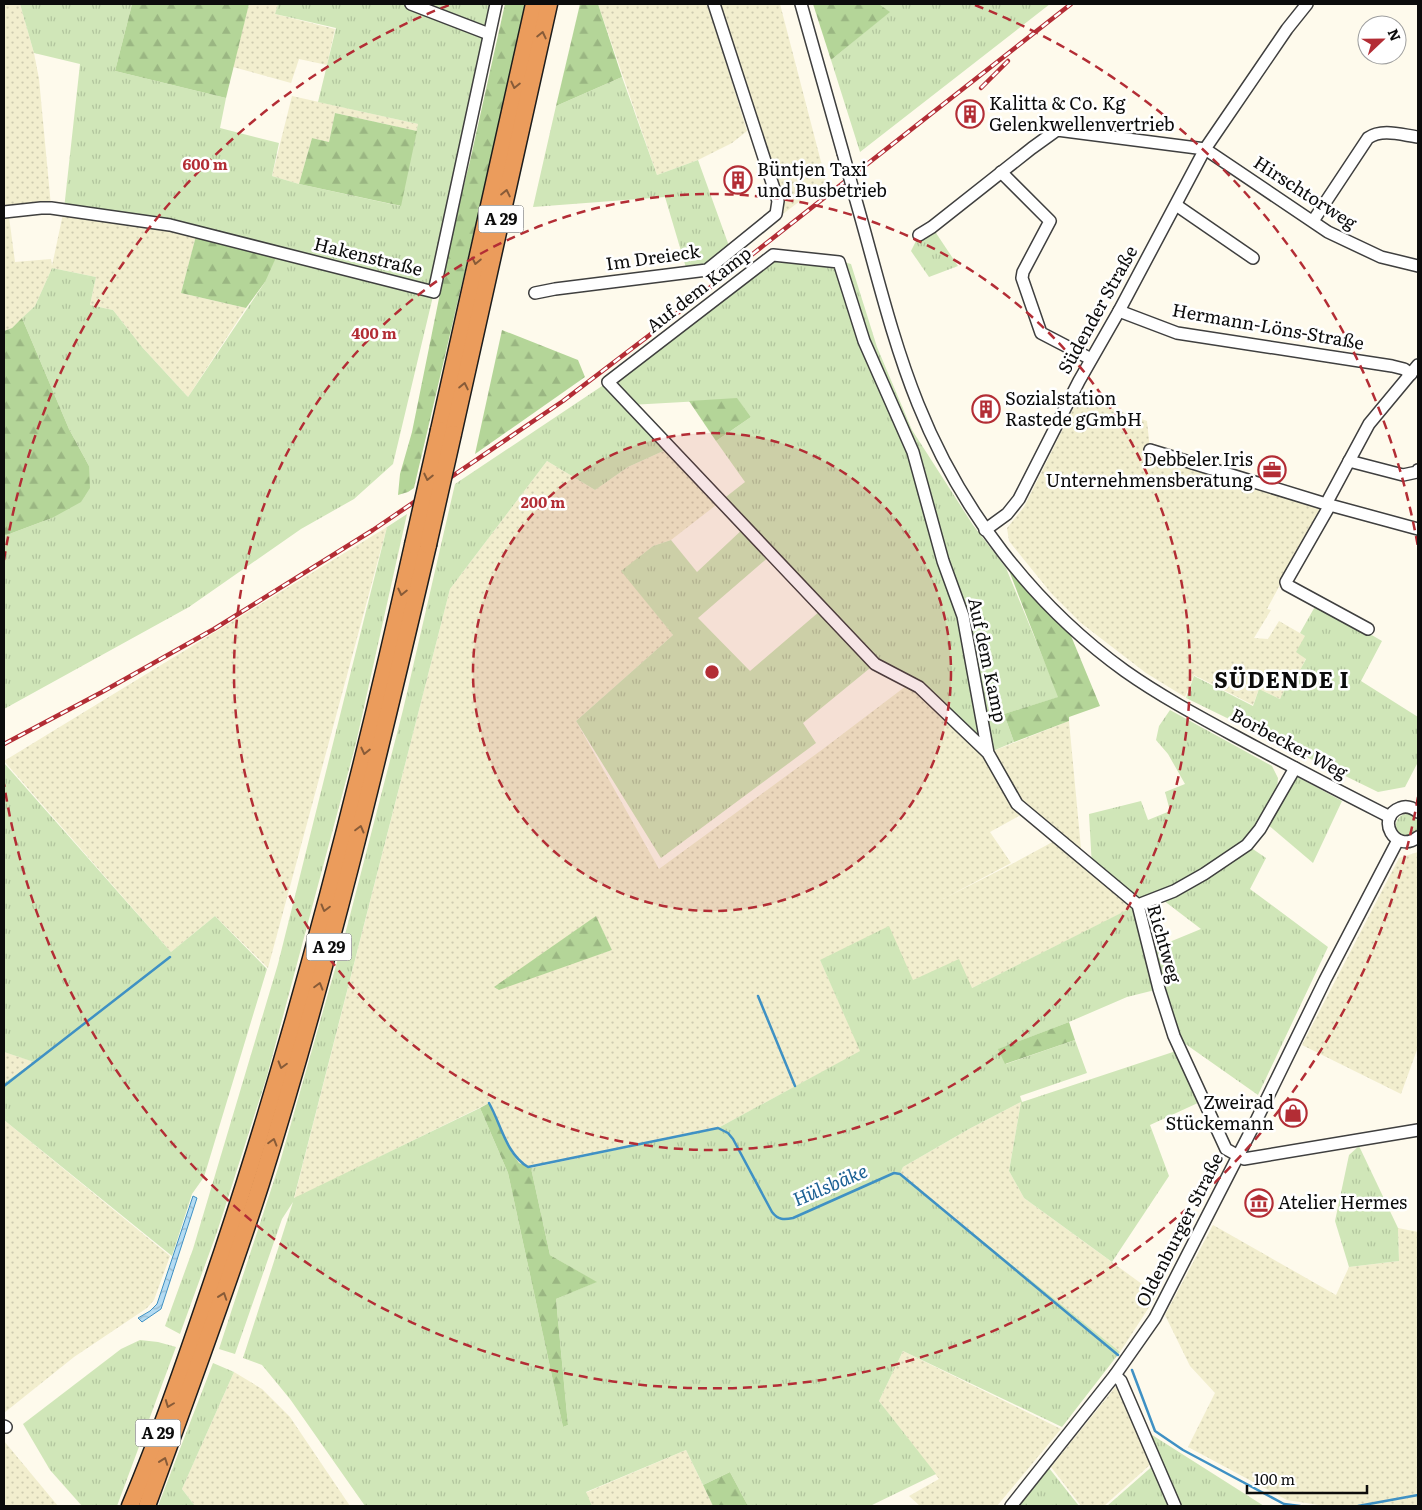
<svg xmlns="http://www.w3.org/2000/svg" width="1422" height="1510" viewBox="0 0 1422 1510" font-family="Literata,serif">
  <defs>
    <pattern id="farmland-dots" width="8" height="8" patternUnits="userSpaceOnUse" patternTransform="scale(1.25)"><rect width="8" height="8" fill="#f2eece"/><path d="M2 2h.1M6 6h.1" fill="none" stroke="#cecbb0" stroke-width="1.8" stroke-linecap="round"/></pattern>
    <pattern id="grass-tufts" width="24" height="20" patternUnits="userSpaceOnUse" patternTransform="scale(1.25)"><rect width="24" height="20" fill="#d0e6b8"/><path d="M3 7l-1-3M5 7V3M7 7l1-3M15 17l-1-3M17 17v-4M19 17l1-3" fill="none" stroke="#b1c49d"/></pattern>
    <pattern id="forest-firs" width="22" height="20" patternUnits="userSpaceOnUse" patternTransform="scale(1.25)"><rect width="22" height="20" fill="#b4d598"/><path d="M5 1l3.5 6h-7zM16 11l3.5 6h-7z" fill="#9ab682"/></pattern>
    <pattern id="water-waves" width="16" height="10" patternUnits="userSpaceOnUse" patternTransform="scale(1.25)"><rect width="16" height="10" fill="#b4dbf2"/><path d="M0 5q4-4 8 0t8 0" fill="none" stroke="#9abbce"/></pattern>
  </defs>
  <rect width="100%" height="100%" fill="#fefaec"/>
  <g fill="url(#farmland-dots)" fill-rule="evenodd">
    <polygon points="4,4 20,4 34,53 39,79 51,206 4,210"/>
    <polygon points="249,4 278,4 275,14 335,29 327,65 299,59 291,83 233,67"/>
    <polygon points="598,4 708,4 747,131 732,143 698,160 657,175"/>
    <polygon points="718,4 780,4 826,181 783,214 781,194"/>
    <polygon points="292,96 418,124 417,131 335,113 329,142 312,138 299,184 292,182 272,176"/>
    <polygon points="64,209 197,232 181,293 246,308 188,397 142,347 113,310 90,305 96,277 52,268 35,306 12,328 4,331 4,217 9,217 15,262 51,259 52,266"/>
    <polygon points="1079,397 1147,421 1150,450 1322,506 1267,609 1271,610 1254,638 1268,639 1279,621 1305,636 1306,658 1299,673 1294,671 1280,699 1259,689 1253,705 1194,675 1185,697 1146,673 1081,623 1051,593 1009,541 1007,528 1024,507"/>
    <path d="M670,448l50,54 -49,38 -18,6 -31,25 51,64 -97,86 83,148 164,-120 87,-66 78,70 81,-32 13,138 56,46 -166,83 -59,-7 -93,-21 41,91 -143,77 -187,40 -12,-5 -7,-10 -23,-50 -195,96 156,-610 97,-128 48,29 33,-23zM1026,812l32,27 -46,25 -69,35 68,-36 -21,-31zM596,917l16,33 -117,37z"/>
    <polygon points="387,527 268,968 215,916 171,952 4,761"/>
    <polygon points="1418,852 1418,1047 1401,1094 1302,1045 1399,858"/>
    <polygon points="4,1052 35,1062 4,1083"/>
    <polygon points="1021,1102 1009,1171 1024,1198 1157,1295 1120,1352 900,1174 903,1167 969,1129"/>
    <polygon points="4,1120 170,1256 154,1300 147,1308 74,1357 4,1413"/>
    <polygon points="1213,1225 1336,1295 1349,1267 1399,1261 1398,1228 1418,1232 1418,1506 1325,1506 1287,1500 1188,1447 1215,1393 1190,1366 1165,1315"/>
    <polygon points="903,1351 1061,1429 997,1506 920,1506 909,1496 939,1479 879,1401"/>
    <polygon points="234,1372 262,1389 290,1417 350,1506 195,1506 182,1489"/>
    <polygon points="1117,1385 1151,1464 1104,1506 1081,1506 1051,1467"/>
    <polygon points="4,1441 58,1506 4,1506"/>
    <polygon points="686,1450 713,1506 592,1506 585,1493"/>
  </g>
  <g fill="url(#grass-tufts)" fill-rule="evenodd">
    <polygon points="20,4 132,4 115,71 226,98 220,128 279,143 272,176 299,184 400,206 418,124 318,102 336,28 275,14 278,4 495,4 434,292 393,464 354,499 301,529 189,607 4,709 4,536 52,518 89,466 69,429 22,318 35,306 52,268 96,277 90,305 113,310 142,347 188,397 265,282 264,250 64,209 80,64 34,53"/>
    <polygon points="879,4 1050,4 860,152 831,60 889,12"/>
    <polygon points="622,77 657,175 698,160 733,257 710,274 687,271 665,197 533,207 556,106"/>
    <polygon points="932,227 958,266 929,277 911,251 919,235"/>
    <path d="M768,253l72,8 11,3 26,83 35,83 61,95 33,43 53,129 -55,17 10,28 -26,11 -69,-66 -44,-23 -72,59 13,20 -155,115 -85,-137 97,-86 -52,-64 32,-25 18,-6 26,32 48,-45 26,28 -73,63 52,53 70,-60 49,46 -45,-50 -102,-107 23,-18 -29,-41 35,-24 -14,-18 -107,6 40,43 -42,19 -33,23 -48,-29 -97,128 -156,609 186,-90 28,65 55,254 5,-2 -12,-126 40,-17 -46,-27 -19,-87 187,-40 142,-77 -40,-91 69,-34 24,54 46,-21 13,29 165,-83 -45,-38 -3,-53 52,-13 7,19 22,-9 -5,-19 20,-8 -17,-30 -12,-14 3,-14 11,-16 102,56 6,12 -1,11 -31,52 -25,17 -49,28 2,5 33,-19 40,-27 19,13 -16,31 78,58 -70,148 -84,-59 -15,-47 -32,8 -58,25 -70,27 7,15 69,-24 12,33 -67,23 2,6 154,-51 24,51 -50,23 19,51 -57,86 -88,-64 -15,-27 12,-69 -52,27 -66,38 -3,7 220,178 -58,75 -159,-76 -24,50 57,73 -66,32h-122l-18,-34 -27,13 -17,-35 -100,42 6,14h-227l-75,-107 -28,-34 -19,-7 50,-156 -11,17 -47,135 -16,-5 61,-187 67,-235 56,-217 52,-226 153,-102zM1159,897l42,32 -51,21 -12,-45z"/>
    <polygon points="407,514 356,743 267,1076 217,1232 180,1334 165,1326 193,1249 278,964 387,527"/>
    <polygon points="1317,603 1382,641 1361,681 1418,717 1418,762 1405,787 1378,792 1186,698 1194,676 1253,706 1259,689 1280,699 1294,670 1299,672 1306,659 1296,652 1305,636 1300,633"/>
    <polygon points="4,763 171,952 215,916 267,969 204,1177 192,1194 172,1256 4,1120 4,1083 34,1062 4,1052"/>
    <polygon points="1296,776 1342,801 1313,863 1267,824"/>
    <circle cx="1407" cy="825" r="11"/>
    <polygon points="1359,1146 1398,1228 1399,1261 1349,1267 1335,1221 1349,1155"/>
    <polygon points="140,1340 158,1342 176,1347 117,1506 82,1506 50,1470 23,1424 121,1349"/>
    <polygon points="213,1363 234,1372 182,1489 195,1506 158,1506"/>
    <polygon points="1149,1433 1264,1506 1107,1506 1156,1463"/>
    <polygon points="1049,1468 1079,1506 1018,1506"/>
  </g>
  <g fill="url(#forest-firs)">
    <polygon points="132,4 249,4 226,98 115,71"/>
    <polygon points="505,4 526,4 503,108 414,488 408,492 398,495 400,474 412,432 454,224 470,161"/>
    <polygon points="580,4 598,4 622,77 556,106"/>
    <polygon points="813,4 879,4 890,12 831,60"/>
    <polygon points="335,113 417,131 401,206 299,184 312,138 329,142"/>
    <polygon points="197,232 278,253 265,282 246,308 181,293"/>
    <polygon points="22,318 69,429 89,466 90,488 81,502 52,518 4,536 4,331 12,328"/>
    <polygon points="502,330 578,360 585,377 475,454"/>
    <polygon points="737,398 751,417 716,441 689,401"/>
    <polygon points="1008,568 1069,631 1100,706 1069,717 1069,721 1014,742 1004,714 1058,697"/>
    <polygon points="596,916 612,950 499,990 494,987"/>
    <polygon points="1069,1022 1075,1040 1005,1064 998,1049"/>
    <polygon points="489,1103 512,1153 519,1163 531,1168 550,1255 597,1282 556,1299 568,1425 563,1427 508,1173 480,1108"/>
    <polygon points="730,1472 748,1506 713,1506 703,1485"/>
  </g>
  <polygon fill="url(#water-waves)" stroke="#3f91c4" points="193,1196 197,1198 161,1309 142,1322 138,1318 150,1311 157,1304"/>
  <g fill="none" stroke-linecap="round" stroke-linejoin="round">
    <g stroke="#3f91c4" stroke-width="2.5">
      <polyline points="758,996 795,1086"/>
      <polyline points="4,1086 170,957"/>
      <path d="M489,1103c12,21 17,51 39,64l190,-39 10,5 5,6 39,73c6,8 12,8 21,6l101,-45 6,1 218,181"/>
      <polyline points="1132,1370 1155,1431 1183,1450 1284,1504 1300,1506"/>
      <polyline points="1358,1506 1418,1495"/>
    </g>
    <g stroke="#3f3f3f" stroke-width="14">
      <g id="minor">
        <polyline points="411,4 489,34"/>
        <polyline points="801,4 843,153"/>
        <polyline points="1001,172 1050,221 1023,272 1022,278 1041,333 1091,359"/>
        <path d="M855,197c20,69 36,140 63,207 42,105 114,200 207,267 34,24 71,44 108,64 52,28 104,55 157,82"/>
        <polyline points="1176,205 1253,258"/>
        <polyline points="4,212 41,208 51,208 170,225 434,292 496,4"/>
        <path d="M1313,221l55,-83c14,-10 34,-3 50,-1"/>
        <polyline points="919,235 932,227 1032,148 1057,130 1205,149 1328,232 1381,257 1418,266"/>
        <polyline points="535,293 555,289 707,270 776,214 778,201 714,4"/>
        <polyline points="1119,311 1177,333 1392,366 1404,369 1411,374"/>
        <polyline points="1150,450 1326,504 1369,424 1418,365"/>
        <polyline points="1349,461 1403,475 1417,472 1418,470"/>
        <polyline points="1326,504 1418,529"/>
        <polyline points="1330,505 1286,582 1287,585 1368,629"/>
        <polyline points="985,530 1007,514 1019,499 1079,381 1119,311 1205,149 1287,29 1307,4"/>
        <polyline points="988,753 963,616 943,561 913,452 864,341 839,262 773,255 608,382 875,664 919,687 988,753 1017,804 1138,905 1159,989 1174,1036 1226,1149 1244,1159 1418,1130"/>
        <path d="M1418,812c-5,-4 -11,-7 -18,-4 -25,9 -5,47 18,29"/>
        <polyline points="1138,905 1174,891 1204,874 1247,845 1260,829 1295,768"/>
        <polyline points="1115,1375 1121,1381 1175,1506"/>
        <polyline points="4,1426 6,1427"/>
        <polyline points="1011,1506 1115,1375 1155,1318 1256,1121 1325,980 1398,840"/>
      </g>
    </g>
    <g stroke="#1d1d1d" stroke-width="19">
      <g id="highway">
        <polyline points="439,430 534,4"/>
        <polyline points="453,434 549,4"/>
        <path d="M130,1506c35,-83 64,-170 93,-256 77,-231 137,-467 190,-705"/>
        <path d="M147,1506c39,-107 79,-214 114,-323 66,-210 117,-424 167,-638"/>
      </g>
    </g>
    <use href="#minor" stroke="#fff" stroke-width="11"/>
    <use href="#highway" stroke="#eb9c5c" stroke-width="16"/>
    <g stroke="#b32d35" stroke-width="4.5">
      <g id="rail">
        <polyline points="981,88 1008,61"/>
        <polyline points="4,744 102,692 214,629 373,530 563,401 647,337 1071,4"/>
      </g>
    </g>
    <use href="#rail" stroke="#fff" stroke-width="2.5" stroke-dasharray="8" stroke-linecap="butt"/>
    <g stroke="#3f3f3f" stroke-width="14" stroke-linecap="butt">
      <polyline id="minor-bridge" points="843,153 855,197"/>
    </g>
    <g stroke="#1d1d1d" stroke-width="19" stroke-linecap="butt">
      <g id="highway-bridge">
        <polyline points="413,545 439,430"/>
        <polyline points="428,545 453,434"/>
      </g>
    </g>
    <use href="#minor-bridge" stroke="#fff" stroke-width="11"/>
    <use href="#highway-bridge" stroke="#eb9c5c" stroke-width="16"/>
  </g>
  <defs><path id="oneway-chevron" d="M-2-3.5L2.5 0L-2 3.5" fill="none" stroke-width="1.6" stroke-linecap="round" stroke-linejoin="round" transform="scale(1.25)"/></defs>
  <g stroke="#875b38">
    <use href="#oneway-chevron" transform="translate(542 35) rotate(-77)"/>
    <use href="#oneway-chevron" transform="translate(515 85) rotate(103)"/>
    <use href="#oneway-chevron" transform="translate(506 193) rotate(-78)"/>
    <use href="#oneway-chevron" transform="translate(476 261) rotate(102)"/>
    <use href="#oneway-chevron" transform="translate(464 386) rotate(-78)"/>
    <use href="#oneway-chevron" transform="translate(428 477) rotate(103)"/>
    <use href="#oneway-chevron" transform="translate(402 592) rotate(103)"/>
    <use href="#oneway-chevron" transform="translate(365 751) rotate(103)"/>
    <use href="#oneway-chevron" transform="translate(360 829) rotate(-75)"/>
    <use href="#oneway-chevron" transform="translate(325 908) rotate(105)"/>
    <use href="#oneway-chevron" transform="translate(319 986) rotate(-74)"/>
    <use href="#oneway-chevron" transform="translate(282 1065) rotate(106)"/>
    <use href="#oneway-chevron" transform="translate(273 1142) rotate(-74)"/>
    <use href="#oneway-chevron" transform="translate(223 1296) rotate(-71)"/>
    <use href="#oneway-chevron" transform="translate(169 1404) rotate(111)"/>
    <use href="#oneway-chevron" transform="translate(164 1461) rotate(-70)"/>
  </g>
  <circle cx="712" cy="672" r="239" fill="#b32d35" fill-opacity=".12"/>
  <g fill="none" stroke="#b32d35" stroke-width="2.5" stroke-dasharray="9 6">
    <circle cx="712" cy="672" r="239"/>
    <circle cx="712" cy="672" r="478"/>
    <path d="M1418 797A717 717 0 0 1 4 784M4 560A717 717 0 0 1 449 5M975 5A717 717 0 0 1 1418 547"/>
  </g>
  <defs>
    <g id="building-ring" transform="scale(1.4375)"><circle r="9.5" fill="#fff" stroke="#b32d35" stroke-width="1.5"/><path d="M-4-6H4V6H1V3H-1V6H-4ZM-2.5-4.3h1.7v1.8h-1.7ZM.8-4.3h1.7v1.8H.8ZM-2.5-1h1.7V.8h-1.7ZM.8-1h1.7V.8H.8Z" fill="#b32d35"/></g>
    <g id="office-ring" transform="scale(1.4375)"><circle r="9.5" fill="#fff" stroke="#b32d35" stroke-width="1.5"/><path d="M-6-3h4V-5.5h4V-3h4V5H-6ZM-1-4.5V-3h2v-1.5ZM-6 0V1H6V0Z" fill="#b32d35"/></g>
    <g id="shop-ring" transform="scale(1.4375)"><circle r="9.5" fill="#fff" stroke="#b32d35" stroke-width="1.5"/><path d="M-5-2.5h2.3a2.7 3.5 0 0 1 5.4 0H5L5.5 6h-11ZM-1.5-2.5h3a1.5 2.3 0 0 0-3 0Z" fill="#b32d35"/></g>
    <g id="museum-ring" transform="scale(1.4375)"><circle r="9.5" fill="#fff" stroke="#b32d35" stroke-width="1.5"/><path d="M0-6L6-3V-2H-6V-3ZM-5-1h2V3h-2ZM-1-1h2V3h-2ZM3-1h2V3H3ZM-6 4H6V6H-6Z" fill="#b32d35"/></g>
  </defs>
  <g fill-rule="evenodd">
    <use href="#building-ring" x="970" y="114"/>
    <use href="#building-ring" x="738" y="180"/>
    <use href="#building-ring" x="986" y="409"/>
    <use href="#office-ring" x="1272" y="470"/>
    <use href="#shop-ring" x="1293" y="1113"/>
    <use href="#museum-ring" x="1259" y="1203"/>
  </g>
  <g text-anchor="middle" stroke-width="5" stroke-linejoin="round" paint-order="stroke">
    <g fill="#fff" stroke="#555" stroke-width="1">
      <rect x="478.5" y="205.5" width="45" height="27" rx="4"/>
      <rect x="306.5" y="933.5" width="45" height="27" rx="4"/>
      <rect x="135.5" y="1419.5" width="45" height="27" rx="4"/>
    </g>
    <g font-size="16" font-weight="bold" fill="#0c0c0c">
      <text x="501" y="225">A 29</text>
      <text x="329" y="953">A 29</text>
      <text x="158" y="1439">A 29</text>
    </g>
    <g font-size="18" fill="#0c0c0c" stroke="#fff" text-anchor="start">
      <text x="989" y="110">Kalitta &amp; Co. Kg<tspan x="989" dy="21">Gelenkwellenvertrieb</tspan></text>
      <text x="757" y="176">Büntjen Taxi<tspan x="757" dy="21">und Busbetrieb</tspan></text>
      <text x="1005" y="405">Sozialstation<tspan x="1005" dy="21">Rastede gGmbH</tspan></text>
      <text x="1253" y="466" text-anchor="end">Debbeler Iris<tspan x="1253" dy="21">Unternehmensberatung</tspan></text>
      <text x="1274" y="1109" text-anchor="end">Zweirad<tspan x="1274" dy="21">Stückemann</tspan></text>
      <text x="1278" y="1209">Atelier Hermes</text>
    </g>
    <g font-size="18" fill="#0c0c0c" stroke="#fff">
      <text transform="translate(1305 193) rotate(33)" y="6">Hirschtorweg</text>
      <text transform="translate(368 257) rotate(14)" y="6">Hakenstraße</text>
      <text transform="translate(653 258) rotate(-8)" y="6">Im Dreieck</text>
      <text transform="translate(699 290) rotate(-38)" y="6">Auf dem Kamp</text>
      <text transform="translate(1098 310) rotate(-61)" y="6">Südender Straße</text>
      <text transform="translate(1268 327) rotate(10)" y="6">Hermann-Löns-Straße</text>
      <text transform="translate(987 660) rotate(78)" y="6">Auf dem Kamp</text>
      <text transform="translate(1289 744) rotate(28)" y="6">Borbecker Weg</text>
      <text transform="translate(1164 944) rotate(74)" y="6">Richtweg</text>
      <text transform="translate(1180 1230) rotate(-63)" y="6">Oldenburger Straße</text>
    </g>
    <g font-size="19" font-style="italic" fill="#1e6295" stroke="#fff">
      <text transform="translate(830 1185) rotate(-23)" y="7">Hülsbäke</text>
    </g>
    <g font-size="22" font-weight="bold" letter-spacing="1" fill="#0c0c0c" stroke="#fff">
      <text x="1282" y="688">SÜDENDE I</text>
    </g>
  </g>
  <circle cx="712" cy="672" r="8" fill="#b32d35" stroke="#fff" stroke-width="2.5"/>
  <g font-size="15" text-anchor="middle" font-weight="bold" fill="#b32d35" stroke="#fff" stroke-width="5" stroke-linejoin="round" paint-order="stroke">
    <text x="205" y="170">600 m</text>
    <text x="374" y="339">400 m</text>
    <text x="543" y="508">200 m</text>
  </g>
  <rect width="1422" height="1510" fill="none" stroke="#0c0c0c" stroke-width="10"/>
  <g transform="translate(1382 40) rotate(68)"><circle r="24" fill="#ffffff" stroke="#9e9e9e"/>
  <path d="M0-4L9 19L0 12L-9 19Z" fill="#b32d35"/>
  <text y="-8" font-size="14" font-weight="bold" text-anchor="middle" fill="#0c0c0c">N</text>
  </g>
  <path d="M1247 1485v8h120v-8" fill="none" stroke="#0c0c0c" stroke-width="2.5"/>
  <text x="1254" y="1485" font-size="15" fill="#0c0c0c" stroke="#ffffff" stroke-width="4" paint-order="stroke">100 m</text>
</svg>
